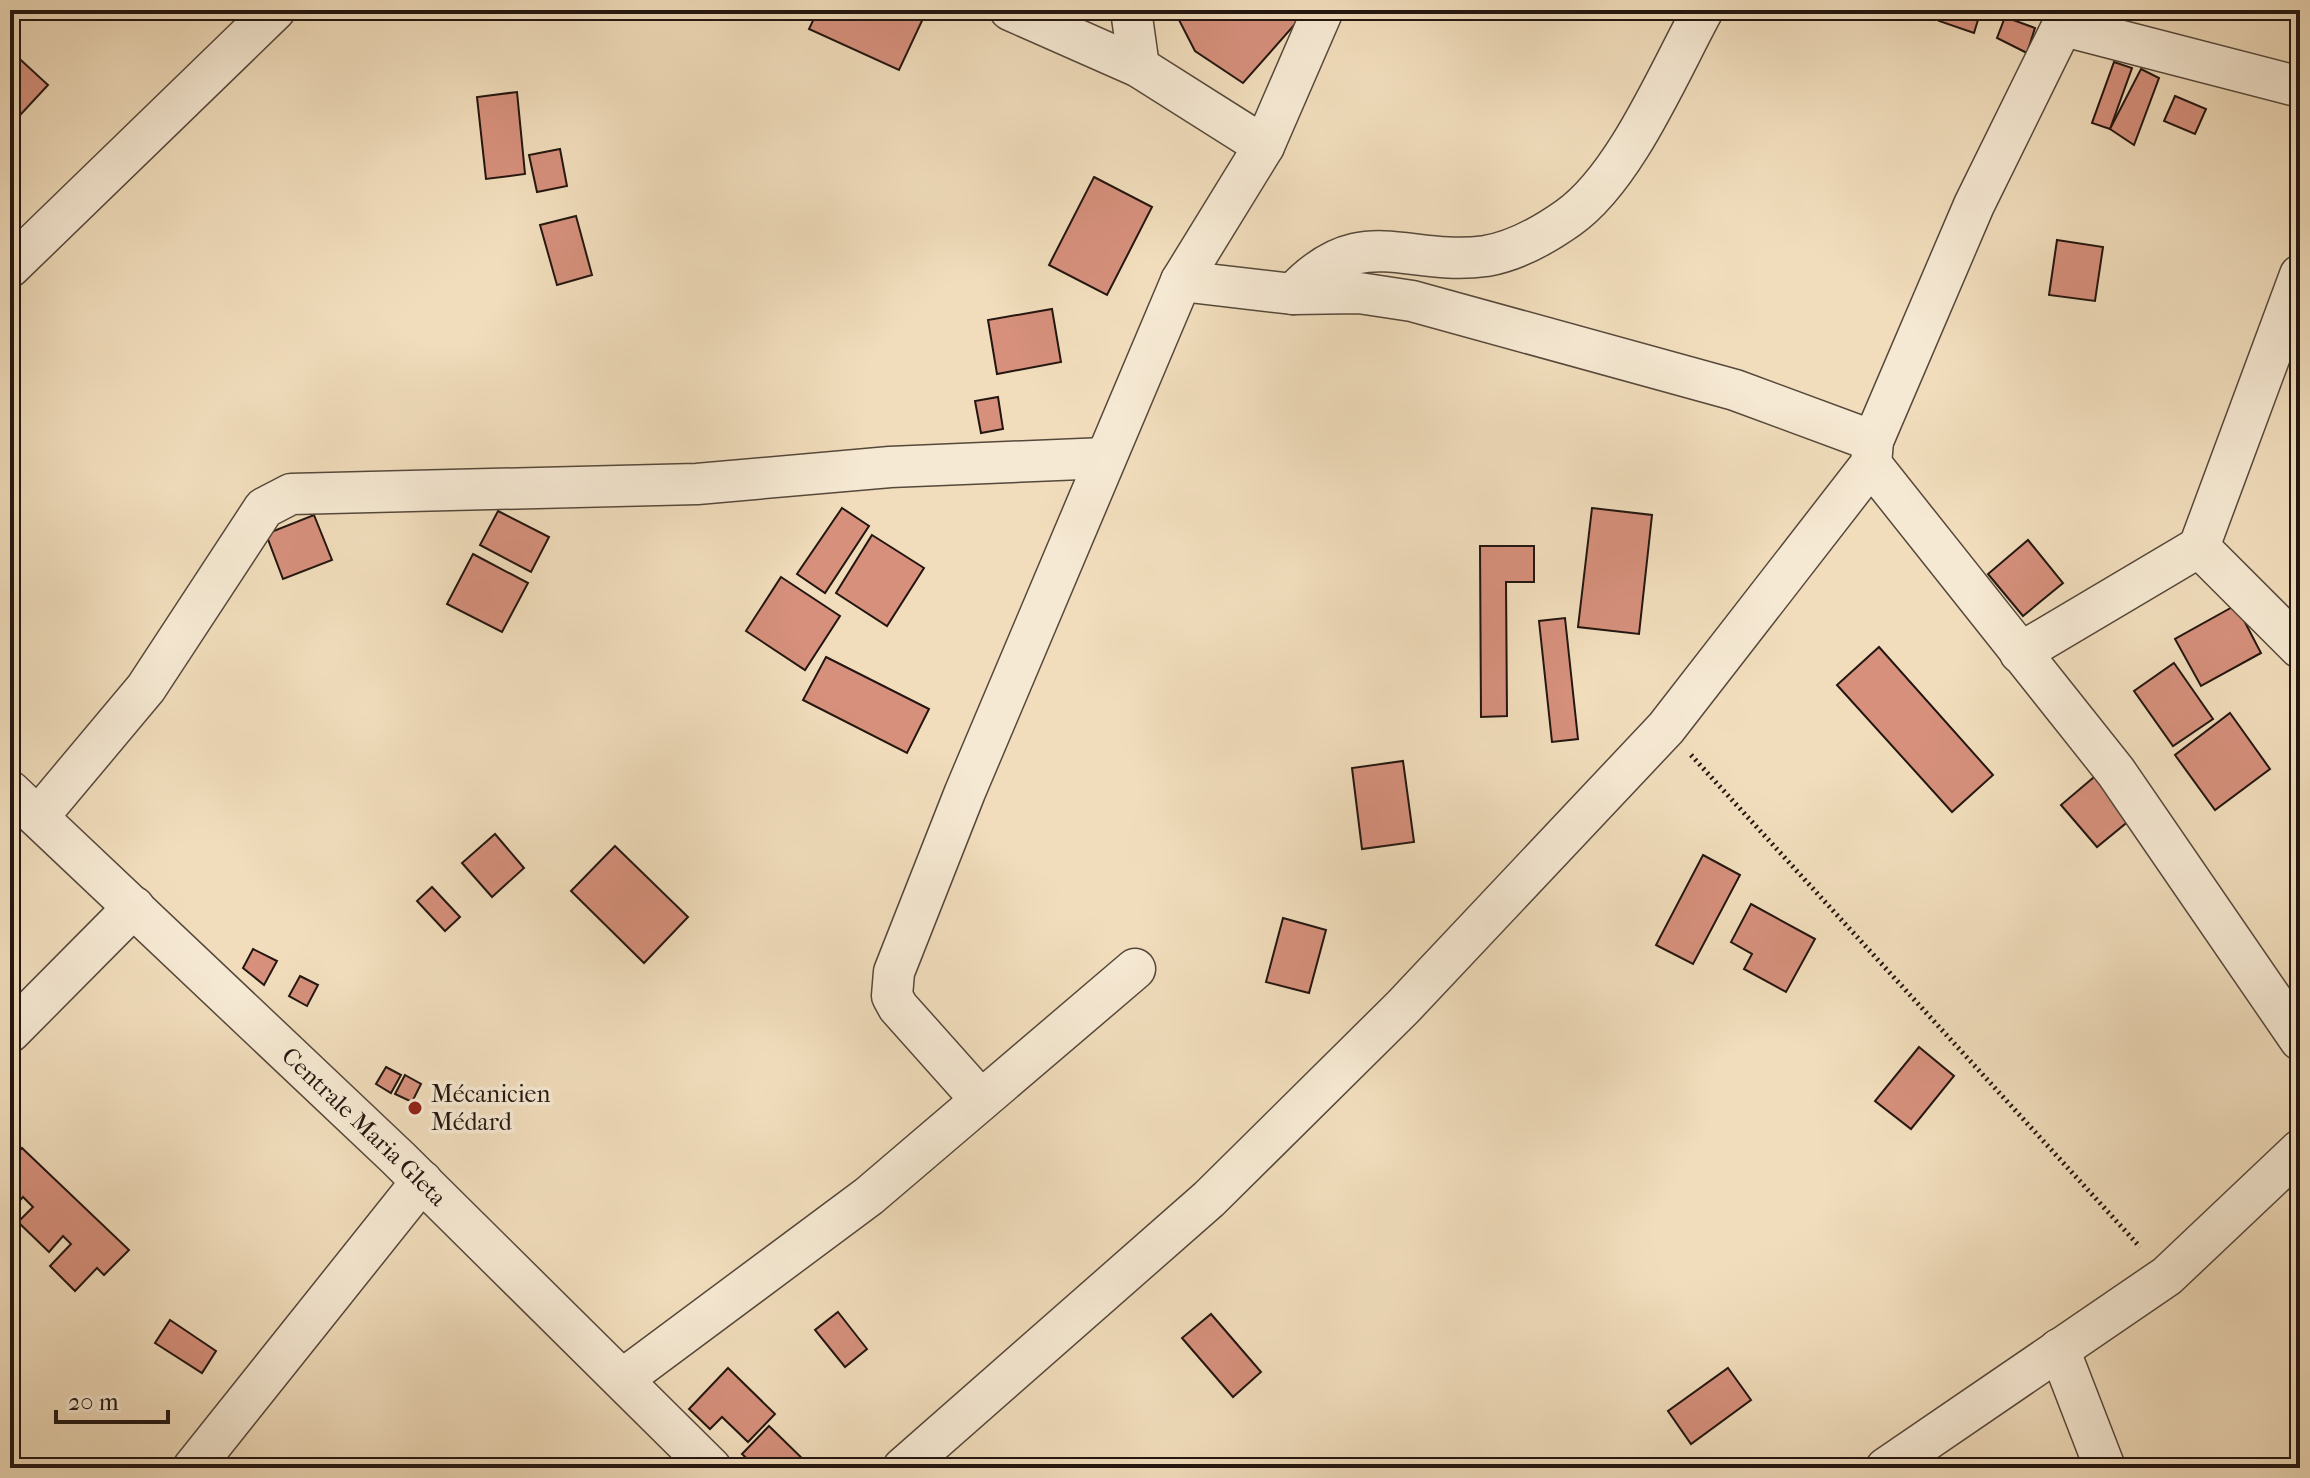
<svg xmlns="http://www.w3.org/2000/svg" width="2310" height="1478" viewBox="0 0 2310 1478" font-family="'IM FELL French Canon',serif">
  <rect width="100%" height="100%" fill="#f1ddbc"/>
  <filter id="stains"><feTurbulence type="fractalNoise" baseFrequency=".0025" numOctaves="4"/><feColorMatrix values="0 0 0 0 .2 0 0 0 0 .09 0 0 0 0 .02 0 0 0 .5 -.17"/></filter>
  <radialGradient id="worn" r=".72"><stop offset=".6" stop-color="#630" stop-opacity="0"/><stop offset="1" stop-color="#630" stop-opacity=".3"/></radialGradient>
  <g fill="#d6907c" stroke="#231610" stroke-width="2">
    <polygon points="818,10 927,10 899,70 809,29"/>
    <polygon points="1181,10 1302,10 1296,23 1243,83 1195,51 1178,18"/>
    <polygon points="1943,10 1981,10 1974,33 1939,21"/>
    <polygon points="2005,17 2035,28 2027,53 1997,38"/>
    <polygon points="10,50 48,85 10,126"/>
    <polygon points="2114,62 2132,68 2110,129 2092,123"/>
    <polygon points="2141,69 2159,78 2134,145 2110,129"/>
    <polygon points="517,92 525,174 486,179 477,97"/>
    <polygon points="2175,96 2206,109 2195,134 2164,121"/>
    <polygon points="560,149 567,186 537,192 529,155"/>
    <polygon points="1094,177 1152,207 1107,295 1049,265"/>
    <polygon points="576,216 592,275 557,285 540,225"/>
    <polygon points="2057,240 2103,247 2095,301 2049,295"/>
    <polygon points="1052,309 1061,362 997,374 988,320"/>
    <polygon points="998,397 1003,429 981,433 975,401"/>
    <polygon points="842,508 869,526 825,593 797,574"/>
    <polygon points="1592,508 1652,515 1639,634 1578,627"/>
    <polygon points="498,511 549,537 531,572 480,545"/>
    <polygon points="314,515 332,560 283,579 266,534"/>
    <polygon points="872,535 924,568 887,626 836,593"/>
    <polygon points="2028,540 2063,583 2023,616 1988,574"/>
    <polygon points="1480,546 1534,546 1534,582 1506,582 1507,716 1481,717"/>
    <polygon points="473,554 528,583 502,632 447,604"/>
    <polygon points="781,577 840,616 805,670 746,631"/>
    <polygon points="2236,605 2261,653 2201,686 2175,639"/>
    <polygon points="1565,618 1578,739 1552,742 1539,621"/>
    <polygon points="1879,647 1993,775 1952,812 1837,685"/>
    <polygon points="826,657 929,709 907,753 803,700"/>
    <polygon points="2174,663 2213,719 2173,746 2134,691"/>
    <polygon points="2230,713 2270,769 2215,810 2175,755"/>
    <polygon points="1403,761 1414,842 1362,849 1352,768"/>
    <polygon points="2100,772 2136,815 2097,847 2061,805"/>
    <polygon points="495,834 524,868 492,897 462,863"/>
    <polygon points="615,846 688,917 644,963 571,891"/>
    <polygon points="1703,855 1740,875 1693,964 1656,945"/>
    <polygon points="432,887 460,917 445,931 417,901"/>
    <polygon points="1751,904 1815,939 1786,992 1744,969 1752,954 1731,942"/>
    <polygon points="1283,918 1326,930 1309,993 1266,982"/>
    <polygon points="253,949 277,961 264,985 243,968"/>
    <polygon points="300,976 318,985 307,1006 289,996"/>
    <polygon points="1919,1047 1954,1076 1911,1129 1875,1101"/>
    <polygon points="386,1067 401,1075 391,1093 376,1084"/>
    <polygon points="405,1075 421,1084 412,1102 395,1094"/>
    <polygon points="22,1148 129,1250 104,1275 97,1268 75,1291 50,1266 71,1244 63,1236 49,1252 18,1222 33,1207 23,1197 10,1211 10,1160"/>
    <polygon points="838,1312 867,1349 845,1367 815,1330"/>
    <polygon points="1211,1314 1261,1372 1233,1397 1182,1338"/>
    <polygon points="170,1320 216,1351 202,1373 155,1343"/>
    <polygon points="728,1368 775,1414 748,1442 722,1417 710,1429 689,1409"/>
    <polygon points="1728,1368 1751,1400 1691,1444 1668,1411"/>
    <polygon points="769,1426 812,1468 757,1468 742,1454"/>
  </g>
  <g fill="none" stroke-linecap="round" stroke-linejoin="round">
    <g stroke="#56483b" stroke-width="43">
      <g id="street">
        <polyline points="1010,10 1139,67 1264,146"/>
        <polyline points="1131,10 1139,67"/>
        <polyline points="2064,26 2300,87"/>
        <polyline points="10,267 275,10"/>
        <polyline points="1181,281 1293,294 1359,293 1412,301 1735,390 1873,441"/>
        <path d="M1293,294c68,-74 112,-27 193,-38 29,-5 58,-21 82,-38 57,-40 101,-146 135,-208"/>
        <polyline points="1871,464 2116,772 2300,1040"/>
        <polyline points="2199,547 2300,648"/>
        <polyline points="2020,653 2199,547 2300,275"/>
        <path id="s1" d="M10,791l388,367 313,310"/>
        <polyline points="38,817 146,688 264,508 291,494 697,484 890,467 1105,458"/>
        <polyline points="10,1032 134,907"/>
        <polyline points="981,1100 898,1007 892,996 894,972 965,792 1181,281 1264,146 1323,10"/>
        <polyline points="2059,1349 2105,1468"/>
        <polyline points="623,1379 869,1196 1135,969"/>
        <polyline points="193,1468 422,1181"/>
        <polyline points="903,1468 1209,1199 1403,1007 1666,728 1871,464 1873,441 1974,205 2070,10"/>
        <polyline points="1886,1468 2167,1276 2300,1150"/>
      </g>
    </g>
    <polyline stroke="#231610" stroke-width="5" stroke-dasharray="2 4" stroke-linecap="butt" points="1691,755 2140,1247"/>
    <use href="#street" stroke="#f6e9d3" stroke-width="40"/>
  </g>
  <circle fill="#8f2418" stroke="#f6e9d3" stroke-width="3" cx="415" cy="1108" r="8"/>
  <g text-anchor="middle" stroke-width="7" stroke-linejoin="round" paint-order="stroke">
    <g font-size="24" fill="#231610" stroke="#f6e9d3" text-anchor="start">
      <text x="431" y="1102">Mécanicien<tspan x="431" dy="28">Médard</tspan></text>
    </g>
    <g font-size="24" fill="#231610" stroke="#f6e9d3">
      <text dy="8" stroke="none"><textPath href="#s1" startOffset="488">Centrale Maria Gleta</textPath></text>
    </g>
  </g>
  <rect width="2310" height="1478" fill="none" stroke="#f1ddbc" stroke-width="40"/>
  <rect x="12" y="12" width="2286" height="1454" fill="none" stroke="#231610" stroke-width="4"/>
  <rect x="20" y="20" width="2270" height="1438" fill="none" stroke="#231610" stroke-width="2"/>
  <path d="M56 1410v12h112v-12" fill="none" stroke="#231610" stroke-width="4"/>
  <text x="68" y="1410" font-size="24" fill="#231610" stroke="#f6e9d3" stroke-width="6" paint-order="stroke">20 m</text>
  <rect width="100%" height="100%" filter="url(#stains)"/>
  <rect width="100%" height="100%" fill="url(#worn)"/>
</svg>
